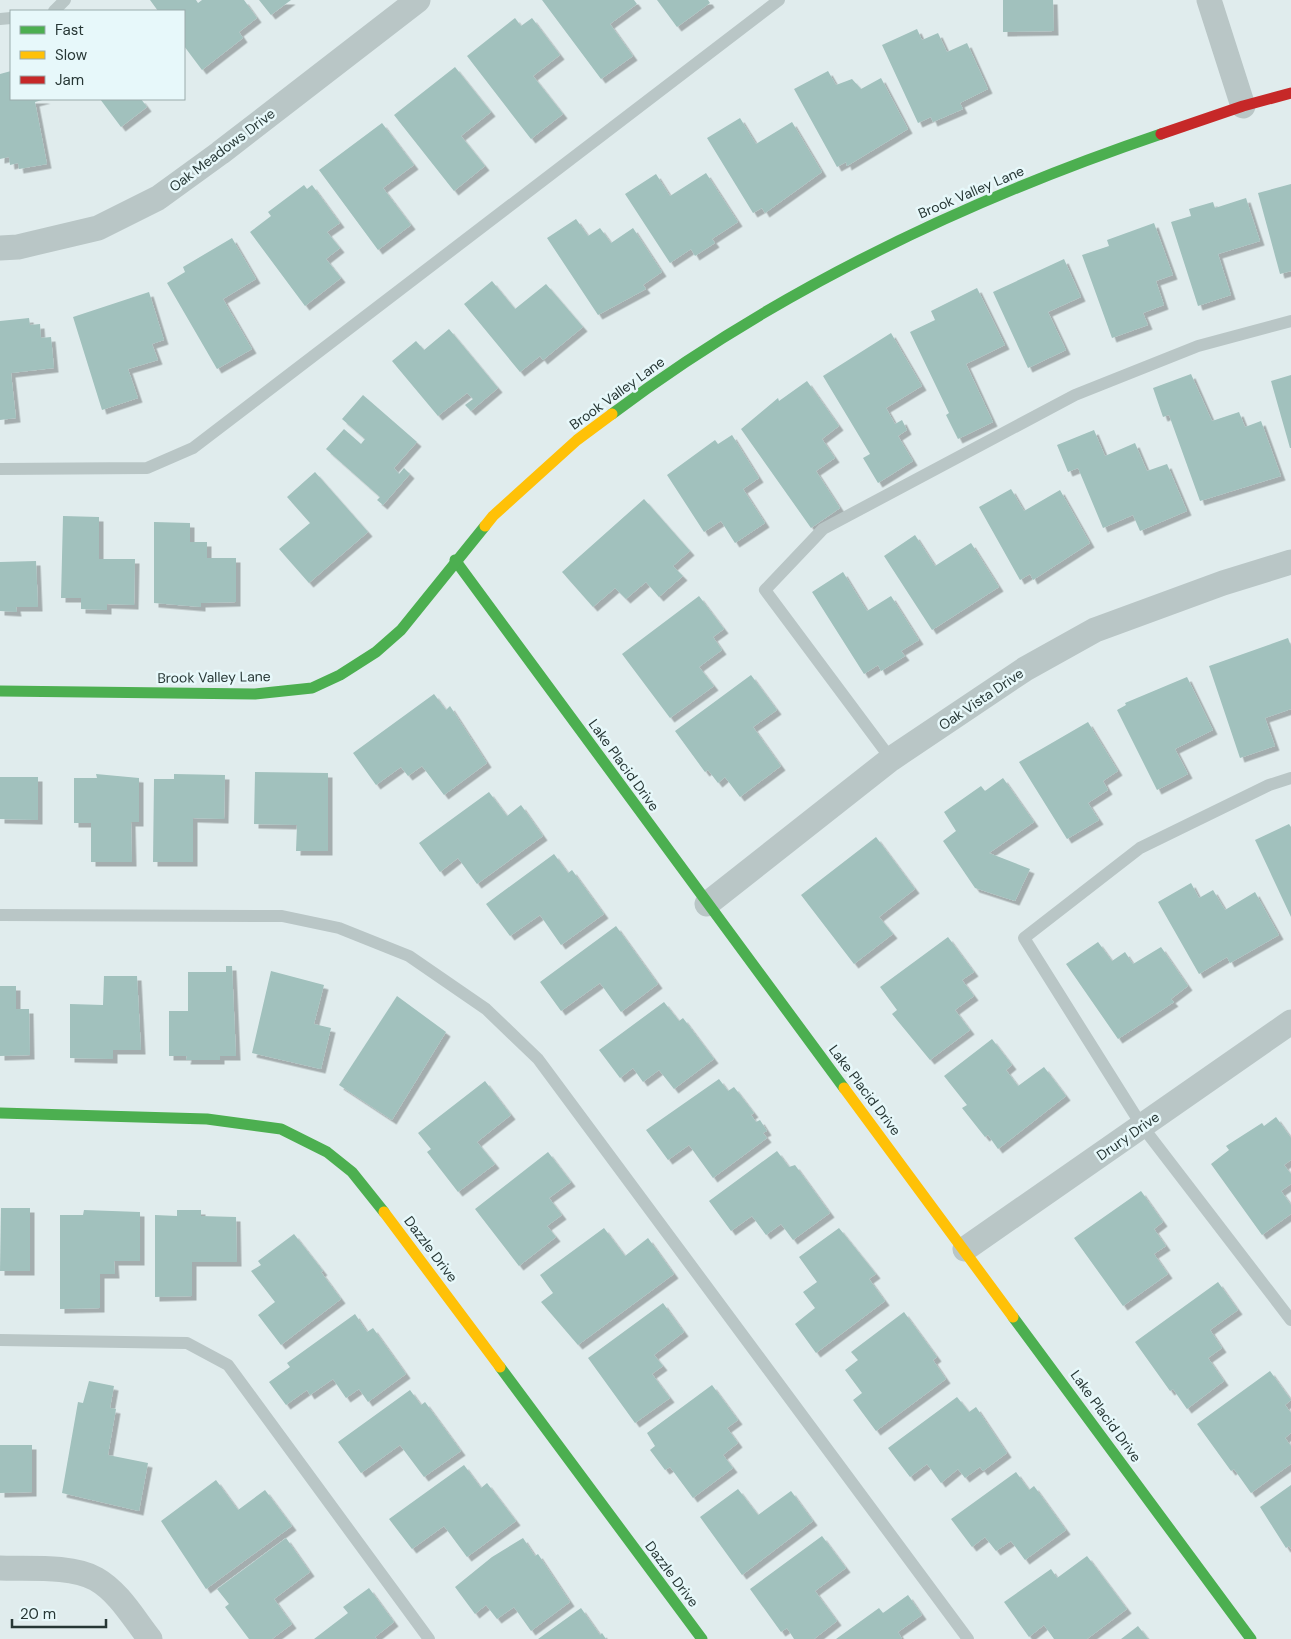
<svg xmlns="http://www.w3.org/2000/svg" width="1291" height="1639" viewBox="0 0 1291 1639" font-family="'DM Sans',sans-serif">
  <defs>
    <filter id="shadow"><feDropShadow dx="4.5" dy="4.5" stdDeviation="0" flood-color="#0004"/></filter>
  </defs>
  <rect width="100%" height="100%" fill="#e0eced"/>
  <g fill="#a1c1bd" filter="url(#shadow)">
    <polygon points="150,0 196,0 198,3 202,0 244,0 257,18 239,32 243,38 202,70 184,46 184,11 158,11"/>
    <polygon points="259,0 291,0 271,15"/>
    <polygon points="542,0 634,0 637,4 610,24 633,56 601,79"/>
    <polygon points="657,0 708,0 710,3 677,27"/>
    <polygon points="1003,0 1053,0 1054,31 1003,32"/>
    <polygon points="515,18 521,26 532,18 560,55 533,76 563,114 531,139 467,56"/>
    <polygon points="917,29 922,40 938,33 947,52 967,43 988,89 960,103 963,109 933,122 931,117 918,123 882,45"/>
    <polygon points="455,67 491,112 461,136 485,166 454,191 394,115"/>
    <polygon points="11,71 11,99 46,99 35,102 47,164 19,169 18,163 10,165 9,157 0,159 0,74"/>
    <polygon points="828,71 836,85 852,79 861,89 881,78 908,129 847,166 846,162 837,167 794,89"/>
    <polygon points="100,99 141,99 147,107 121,127"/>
    <polygon points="740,118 756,144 792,122 822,172 765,213 762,208 753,213 707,138"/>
    <polygon points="382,123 414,165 383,188 411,225 378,250 319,170"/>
    <polygon points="706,173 738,222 712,239 715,243 695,256 691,249 670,263 625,194 656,174 670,196"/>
    <polygon points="1291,184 1291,271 1280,274 1258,193"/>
    <polygon points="304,185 307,189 312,185 340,223 327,232 340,248 326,259 341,278 305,306 250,232 271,216 268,212"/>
    <polygon points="1246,198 1260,241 1218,254 1231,295 1198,306 1171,222 1191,216 1189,209 1213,202 1215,208"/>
    <polygon points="576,219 588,236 600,228 611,243 633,228 662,272 643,285 646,289 598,315 547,238"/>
    <polygon points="1154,223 1173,275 1156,281 1164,305 1143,313 1148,325 1112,338 1082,255 1109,246 1107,240"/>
    <polygon points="232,238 256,279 223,299 252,349 217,369 167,283 185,272 183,267"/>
    <polygon points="1064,259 1081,297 1048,312 1066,350 1028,368 993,292"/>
    <polygon points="492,281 515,309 546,284 583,327 543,360 540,356 520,372 464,304"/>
    <polygon points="977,288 1005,345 966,364 993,422 958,439 946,415 949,413 910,332 935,320 931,311"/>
    <polygon points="149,292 164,340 152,344 158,360 128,369 138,398 102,410 73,317"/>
    <polygon points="29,318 30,325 40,324 41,338 51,337 54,368 11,373 16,418 0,420 0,321"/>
    <polygon points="449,329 498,388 471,411 465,405 473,399 467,393 438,416 392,361 416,341 424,350"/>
    <polygon points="891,333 922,386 886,408 895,424 902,420 907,430 898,436 913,461 878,483 863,458 870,454 823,376"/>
    <polygon points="1191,374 1212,421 1239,412 1245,427 1261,421 1281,476 1200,501 1169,415 1163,417 1153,388"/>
    <polygon points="1291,375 1291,448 1290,448 1271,381"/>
    <polygon points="807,381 839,426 822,439 835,458 816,471 840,508 811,528 741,429 778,398 779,401"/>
    <polygon points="363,395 417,442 394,468 399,474 404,468 410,474 383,505 377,500 380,497 326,449 344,429 361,444 365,439 342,419"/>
    <polygon points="1094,430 1105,456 1135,443 1147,471 1167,464 1187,511 1140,531 1133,515 1103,528 1078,468 1068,472 1057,445"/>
    <polygon points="732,435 759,478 743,489 765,523 735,543 721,521 704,532 667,475 715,440 718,444"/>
    <polygon points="315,472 368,532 309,583 279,549 310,523 287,497"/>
    <polygon points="1011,489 1024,511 1060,490 1090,543 1033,580 1030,574 1020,580 979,507"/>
    <polygon points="644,499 690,551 673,566 683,576 659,597 646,582 626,599 615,588 593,607 562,572"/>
    <polygon points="63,516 99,517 99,559 135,559 134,605 107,604 107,610 81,609 81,598 61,598"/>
    <polygon points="154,522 190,523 190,542 207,542 207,558 236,558 236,602 201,603 201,607 154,603"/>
    <polygon points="915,535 935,566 971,543 999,587 932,630 884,556"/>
    <polygon points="36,561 38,607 16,607 17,612 0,611 0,562"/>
    <polygon points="843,572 867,611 891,596 919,640 901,651 905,656 881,671 878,665 864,674 812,592"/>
    <polygon points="699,596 724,629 713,637 722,650 699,667 714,686 670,718 622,654"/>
    <polygon points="1288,638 1291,646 1291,709 1265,718 1275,746 1240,758 1209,666"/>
    <polygon points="751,675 777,710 753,727 781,766 740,797 725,777 718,783 708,770 705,772 675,731"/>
    <polygon points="1187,677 1213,730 1175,749 1188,774 1157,790 1117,710 1126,705 1125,703"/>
    <polygon points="434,694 446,710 450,706 487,763 444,795 422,766 408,776 401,767 376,785 353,753"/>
    <polygon points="1088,722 1118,771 1103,781 1108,790 1088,803 1099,820 1067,839 1019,762"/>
    <polygon points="255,772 328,773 328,851 296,851 297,825 254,824"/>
    <polygon points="96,774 139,778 139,822 131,822 132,862 91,862 91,823 74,823 74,778 97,778"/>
    <polygon points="174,774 225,775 224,819 193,818 193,862 153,862 154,779 174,779"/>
    <polygon points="0,777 38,777 38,820 0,819"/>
    <polygon points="1003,778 1034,822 989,853 1030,869 1015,901 975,888 943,841 956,831 944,812 981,786 985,791"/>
    <polygon points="489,792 507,816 521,805 543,836 477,884 458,858 440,872 419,843"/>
    <polygon points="1289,824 1291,827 1291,917 1255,840"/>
    <polygon points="876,837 915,889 879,917 893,934 854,964 801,895"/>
    <polygon points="554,854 568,873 572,870 604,914 561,945 540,915 510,936 486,904"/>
    <polygon points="1191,883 1199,898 1213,890 1225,910 1255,892 1279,935 1230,963 1227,957 1199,974 1158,902"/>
    <polygon points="616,926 658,984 621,1012 600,983 561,1011 540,982"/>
    <polygon points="948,937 974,972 962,980 974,996 955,1010 970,1030 930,1060 892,1014 897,1010 880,987"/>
    <polygon points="1098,942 1112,961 1125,952 1133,964 1161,947 1188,986 1171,999 1174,1002 1118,1039 1066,964"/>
    <polygon points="226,966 232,966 236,1056 220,1056 220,1060 186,1060 187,1056 169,1056 169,1011 188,1011 188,972 226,972"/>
    <polygon points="271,971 324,985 314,1024 331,1028 321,1069 252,1053"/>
    <polygon points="104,976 137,976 141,1050 113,1050 113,1059 70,1058 70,1004 103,1005"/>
    <polygon points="0,986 16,986 16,1009 29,1009 30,1055 0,1056"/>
    <polygon points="397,996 446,1032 392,1120 339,1085"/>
    <polygon points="664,1002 679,1021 683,1018 714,1059 674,1089 659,1070 643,1082 633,1068 620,1078 599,1050"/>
    <polygon points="992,1039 1012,1065 1006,1070 1018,1086 1044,1067 1066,1096 998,1149 988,1135 985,1137 962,1108 967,1105 944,1076"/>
    <polygon points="719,1079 728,1091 734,1087 754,1113 751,1115 756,1122 760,1120 767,1131 763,1133 767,1138 713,1178 689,1145 668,1160 646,1130"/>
    <polygon points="485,1081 511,1115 477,1142 495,1164 458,1192 427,1152 431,1149 418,1133"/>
    <polygon points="1276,1117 1291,1138 1291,1160 1284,1165 1291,1174 1291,1184 1281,1191 1291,1205 1291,1214 1262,1235 1211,1164 1229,1150 1226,1146 1262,1123 1264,1126"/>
    <polygon points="777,1151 789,1167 795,1165 830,1213 793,1240 781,1224 766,1235 752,1216 731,1231 709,1201"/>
    <polygon points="548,1152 571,1182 549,1198 562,1215 547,1226 556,1237 519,1266 475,1209"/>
    <polygon points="1141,1191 1163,1222 1154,1229 1166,1246 1154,1254 1168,1274 1123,1306 1074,1238"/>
    <polygon points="1,1208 30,1208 30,1271 0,1271"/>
    <polygon points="84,1210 140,1212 140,1261 114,1261 115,1274 100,1274 100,1308 60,1309 60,1215 83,1215"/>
    <polygon points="177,1210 201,1210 201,1216 236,1217 237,1262 192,1262 192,1296 155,1297 155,1215 177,1216"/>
    <polygon points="604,1228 625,1256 648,1238 674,1274 578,1345 541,1302 553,1293 540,1275"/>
    <polygon points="839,1228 876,1274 869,1279 885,1301 816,1353 795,1324 815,1308 803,1292 817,1282 799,1257"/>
    <polygon points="294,1234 323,1271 321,1272 341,1299 281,1345 258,1315 275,1302 251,1271 261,1265 258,1261"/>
    <polygon points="1218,1282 1238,1310 1210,1330 1222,1348 1208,1358 1224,1381 1187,1409 1173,1389 1170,1391 1135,1342"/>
    <polygon points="663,1303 684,1332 654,1355 663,1366 652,1374 670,1398 635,1423 588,1358"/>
    <polygon points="904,1312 937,1357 933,1360 946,1379 876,1431 853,1400 862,1393 845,1370 858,1360 851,1352"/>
    <polygon points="355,1314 367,1332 373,1328 406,1374 368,1402 359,1389 346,1398 333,1379 310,1395 307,1390 286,1405 269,1382 290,1367 287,1363"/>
    <polygon points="1270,1371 1291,1400 1285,1405 1291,1413 1291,1433 1285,1438 1291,1446 1291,1464 1251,1493 1234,1469 1231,1471 1197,1424"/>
    <polygon points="89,1381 114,1386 110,1408 116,1409 108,1455 148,1463 139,1511 62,1493 78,1402 83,1403"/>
    <polygon points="712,1385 738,1420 727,1428 738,1443 723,1455 733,1468 693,1498 670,1467 665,1470 650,1450 655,1446 647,1433"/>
    <polygon points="410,1390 421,1405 425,1402 461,1451 424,1477 400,1445 361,1473 338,1442"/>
    <polygon points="957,1397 969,1412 976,1407 1007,1453 983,1471 980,1467 965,1478 958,1469 941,1483 927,1464 910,1477 888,1448"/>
    <polygon points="0,1445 32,1445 32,1492 0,1493"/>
    <polygon points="464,1465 481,1488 487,1483 516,1521 467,1557 444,1526 412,1549 389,1519"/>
    <polygon points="1016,1472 1029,1490 1034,1486 1066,1530 1025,1560 1011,1541 996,1551 985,1537 972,1547 951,1519"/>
    <polygon points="216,1480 238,1510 265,1490 292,1526 206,1589 161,1521"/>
    <polygon points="1291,1485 1291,1549 1289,1546 1286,1548 1260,1507"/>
    <polygon points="738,1489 758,1515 791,1491 813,1521 742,1575 700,1517"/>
    <polygon points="822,1536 846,1568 815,1591 837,1621 814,1639 794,1639 787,1628 781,1632 750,1589"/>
    <polygon points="286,1538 310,1572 274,1599 292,1624 272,1639 249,1639 225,1607 229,1604 217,1589"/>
    <polygon points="523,1538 535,1556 538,1554 570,1602 531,1631 514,1607 497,1619 486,1605 475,1614 455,1587 492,1557"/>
    <polygon points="1087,1556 1127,1609 1087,1639 1054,1639 1044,1625 1029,1637 1004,1602 1051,1569 1057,1578"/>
    <polygon points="369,1588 394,1622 375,1637 377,1639 314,1639 348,1613 343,1607"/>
    <polygon points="908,1595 922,1615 898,1632 902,1639 836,1639 879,1608 883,1613"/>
    <polygon points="581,1608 600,1635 602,1633 606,1639 538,1639"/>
    <polygon points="1138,1626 1148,1639 1121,1639"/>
  </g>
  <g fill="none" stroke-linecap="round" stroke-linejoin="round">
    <g stroke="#b9c6c6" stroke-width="12">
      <polyline points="54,11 65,0"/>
      <polyline points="0,19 11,18"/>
      <polyline points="0,469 147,468 193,448 779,0"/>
      <polyline points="891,759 765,590 823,529 1075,395 1198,346 1291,321"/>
      <polyline points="1291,778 1269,785 1140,848 1024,938 1142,1126 1291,1320"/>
      <polyline points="0,915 282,916 339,928 409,956 486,1009 538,1059 968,1639"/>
      <polyline points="0,1340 187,1343 228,1365 429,1639"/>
    </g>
    <g stroke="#b9c6c6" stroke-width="25">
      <polyline points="1209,0 1243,106"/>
      <polyline points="0,248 18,247 98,228 158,198 220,153 418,0"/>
      <polyline points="707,904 891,759 1025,669 1095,630 1223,583 1291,562"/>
      <polyline points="965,1249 1291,1022"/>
      <path d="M0,1568c27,1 72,-3 96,11 23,13 38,40 54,60"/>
    </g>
    <g stroke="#4caf50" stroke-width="11">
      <path d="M612,414c165,-124 354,-214 549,-280"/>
      <polyline points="455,560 844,1088"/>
      <polyline points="0,691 255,694 312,688 340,675 376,652 401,630 485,526"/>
      <polyline points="0,1113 207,1119 281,1129 327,1152 352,1172 384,1212"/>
      <polyline points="1013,1317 1251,1639"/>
      <polyline points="500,1367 702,1639"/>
    </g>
    <g stroke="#ffc107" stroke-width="11">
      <polyline points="485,526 493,516 577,440 612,414"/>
      <polyline points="844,1088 1013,1317"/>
      <polyline points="384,1212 500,1367"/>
    </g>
    <polyline stroke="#c62828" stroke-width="11" points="1161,134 1243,106 1291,93"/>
  </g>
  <g text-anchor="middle" stroke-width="5" stroke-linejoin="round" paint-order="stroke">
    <g font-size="14" fill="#273735" stroke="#e7f8fa">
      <text transform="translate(222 150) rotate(-37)" y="5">Oak Meadows Drive</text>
      <text transform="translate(971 192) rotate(-23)" y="5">Brook Valley Lane</text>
      <text transform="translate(617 393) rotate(-36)" y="5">Brook Valley Lane</text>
      <text transform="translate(214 677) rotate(-1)" y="5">Brook Valley Lane</text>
      <text transform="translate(981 699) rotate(-34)" y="5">Oak Vista Drive</text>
      <text transform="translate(624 765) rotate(54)" y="5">Lake Placid Drive</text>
      <text transform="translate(865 1090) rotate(53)" y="5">Lake Placid Drive</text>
      <text transform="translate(1128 1136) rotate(-35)" y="5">Drury Drive</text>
      <text transform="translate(431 1249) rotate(53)" y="5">Dazzle Drive</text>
      <text transform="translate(1106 1416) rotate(54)" y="5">Lake Placid Drive</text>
      <text transform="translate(672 1574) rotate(53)" y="5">Dazzle Drive</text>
    </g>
  </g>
  <rect x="10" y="10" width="175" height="90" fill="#e7f8fa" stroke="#9aabab"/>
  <rect x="20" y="26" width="25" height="8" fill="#4caf50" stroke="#9aabab"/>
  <text x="55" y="35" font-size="15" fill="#273735">Fast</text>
  <rect x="20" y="51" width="25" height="8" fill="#ffc107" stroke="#9aabab"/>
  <text x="55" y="60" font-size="15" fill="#273735">Slow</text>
  <rect x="20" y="76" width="25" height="8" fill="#c62828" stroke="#9aabab"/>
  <text x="55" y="85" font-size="15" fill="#273735">Jam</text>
  <path d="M12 1619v8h94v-8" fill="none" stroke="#273735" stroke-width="2.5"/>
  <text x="20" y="1619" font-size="15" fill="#273735" stroke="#e7f8fa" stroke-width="4" paint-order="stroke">20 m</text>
</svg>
